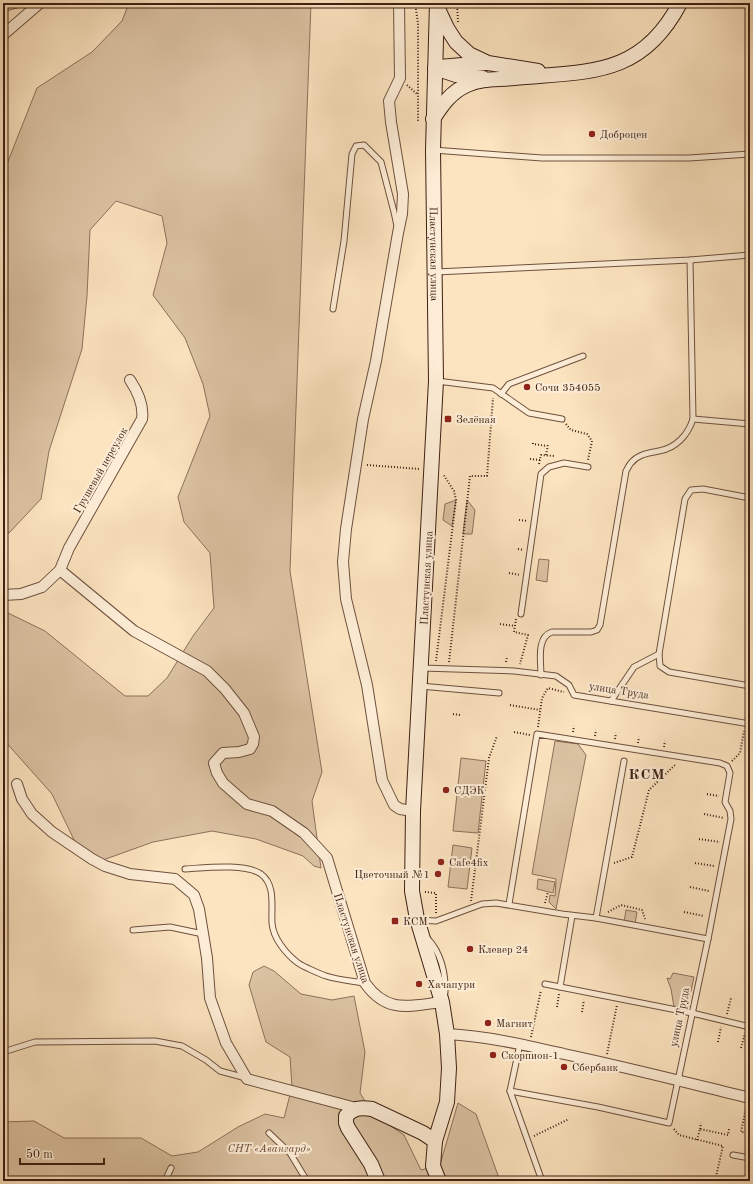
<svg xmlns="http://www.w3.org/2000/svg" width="753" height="1184" viewBox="0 0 753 1184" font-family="'Old Standard TT',serif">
  <rect width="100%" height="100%" fill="#fce4c0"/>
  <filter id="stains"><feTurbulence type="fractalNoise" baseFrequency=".005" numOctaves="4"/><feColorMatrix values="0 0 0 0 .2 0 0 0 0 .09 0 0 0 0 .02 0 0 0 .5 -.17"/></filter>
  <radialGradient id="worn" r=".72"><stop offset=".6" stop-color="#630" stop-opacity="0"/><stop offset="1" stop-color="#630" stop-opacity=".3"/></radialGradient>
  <g fill="#dcc3a3" stroke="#8d715b">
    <polygon points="3,3 35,3 3,12"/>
    <polygon points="129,3 311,3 290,571 322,772 312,801 321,868 314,866 303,856 256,839 212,831 153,842 103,860 76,844 52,794 3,739 3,613 6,612 45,631 125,696 148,696 167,678 193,636 214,608 210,553 184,522 178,497 210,416 203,384 185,338 153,295 167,243 162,216 116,201 90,230 87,296 82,349 49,451 41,499 9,533 3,535 3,174 37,88 92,52 122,21"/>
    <polygon points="456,500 452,526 443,520 445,504"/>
    <polygon points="467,500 475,510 472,534 463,534"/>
    <polygon points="539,559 549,560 547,582 536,580"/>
    <polygon points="555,741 578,744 586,755 556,909 549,902 550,895 555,896 556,879 532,874"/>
    <polygon points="461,758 486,761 478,833 453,831"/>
    <polygon points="453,845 472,848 467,889 448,887"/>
    <polygon points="538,879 555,882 553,893 537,889"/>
    <polygon points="626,910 637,912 635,924 624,922"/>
    <polygon points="264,966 274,971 301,994 332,1000 354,996 365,1052 360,1093 374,1115 404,1135 421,1170 440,1165 458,1103 476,1114 500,1181 3,1181 3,1122 34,1121 64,1138 141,1138 172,1156 198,1152 238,1127 265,1114 284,1118 292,1087 290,1057 266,1042 249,985 253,972"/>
    <polygon points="673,973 694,977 688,1005 691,1009 691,1011 674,1007 671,989 667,978 670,979"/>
  </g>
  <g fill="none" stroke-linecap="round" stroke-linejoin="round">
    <g stroke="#6e503e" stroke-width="7">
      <g id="lane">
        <polyline points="433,150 542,158 689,158 750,154"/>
        <polyline points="436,272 690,260 750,255"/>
        <polyline points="333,309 344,241 352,154 356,146 364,145 381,162 394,212 397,226"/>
        <polyline points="437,381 493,388 529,413 562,419"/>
        <polyline points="501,394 509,384 583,356"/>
        <polyline points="693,419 750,424"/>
        <polyline points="750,498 703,489 691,490 685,499 659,654 660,666 669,672 750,686"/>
        <polyline points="521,614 541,474 549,467 564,463 588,467"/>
        <polyline points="422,668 514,671 556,676 569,685 574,695 750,724"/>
        <path d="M541,675c0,-13 -5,-38 11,-43h39l6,-2 3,-5 26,-154c2,-3 3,-6 5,-8 7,-9 18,-10 28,-12 17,-3 29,-16 34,-32l-3,-159"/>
        <polyline points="420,686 499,693"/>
        <polyline points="611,701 634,667 659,654"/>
        <path d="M185,869c19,-1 60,-6 76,5 15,11 10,33 11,49 1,15 14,31 26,40 4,3 22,11 28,13 12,4 27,5 39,7"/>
        <polyline points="509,904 537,734 720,763 727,766 730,773 725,802 730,811 731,819 708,939 669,1123 598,1107 510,1091 520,1044"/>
        <polyline points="596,918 624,761"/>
        <polyline points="419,920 436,921 482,904 496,903 562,914 596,918 708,939"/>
        <polyline points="133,930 170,927 203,934"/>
        <path d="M427,938c14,14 19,36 18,55"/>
        <polyline points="545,984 692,1013 750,1027"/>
        <polyline points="560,987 572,916"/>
        <polyline points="3,1052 35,1042 155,1041 182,1046 206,1060 220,1071 246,1078"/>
        <polyline points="510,1091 542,1181"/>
        <polyline points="269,1133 290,1153 307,1181"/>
        <polyline points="733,1155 750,1158"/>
        <polyline points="165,1181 171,1168"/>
      </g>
    </g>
    <g stroke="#6e503e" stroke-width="12">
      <g id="street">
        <polyline points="399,3 400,78 389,101 391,122 403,194 402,214 398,233 376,361 363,419 346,529 343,562 346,599 367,685 382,780 394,805 400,809 413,811"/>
        <polyline points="3,35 40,3"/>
        <path d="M60,570l74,61 73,40 18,18 19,24 10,24 -1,7 -3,5 -11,3 -16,1 -9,10 3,10 6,10 24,21 25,7 32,22 23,25 38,125c22,31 44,23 77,19"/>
        <path d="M3,595l18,-1 21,-7 18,-17 9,-22 73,-129c2,-14 -4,-27 -12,-39"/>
        <polyline points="17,784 22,799 32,814 52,832 92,859 105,866 130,874 175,879 194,895 199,909 207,958 210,998 226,1043 247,1079 356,1108"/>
        <path d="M447,1034c40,2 78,11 117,20 62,13 124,29 186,44"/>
      </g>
    </g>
    <g stroke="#3e1f13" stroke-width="16">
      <g id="secondary">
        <path id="s1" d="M437,3l-4,147 3,231 -23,430 -1,80 5,28 25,83 5,32 2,34 -2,34 -12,39 -2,25 6,15"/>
        <polyline points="438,9 447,28 456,42 469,54 488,63 538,71"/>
        <polyline points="439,67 486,63"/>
        <polyline points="435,68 456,75 483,78"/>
        <path d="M433,119c9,-14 18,-27 34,-34 16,-7 30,-5 47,-7 73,-7 127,0 166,-75"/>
        <path d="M378,1181l-7,-17 -23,-36 -2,-5v-7c8,-8 14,-9 26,-7l51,24 12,8"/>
      </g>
    </g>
    <g stroke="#3e1f13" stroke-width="2" stroke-dasharray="1 2" stroke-linecap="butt">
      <polyline points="415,3 418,23 418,121"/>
      <polyline points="457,3 458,22"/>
      <polyline points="407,85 418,95"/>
      <polyline points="566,424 571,430 587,434 592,441 588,460"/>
      <polyline points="533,443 533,444 547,446"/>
      <polyline points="546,455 548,445"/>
      <polyline points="530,459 540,460"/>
      <polyline points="539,464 541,455 555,456"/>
      <polyline points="367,465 420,469"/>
      <polyline points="519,520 528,521"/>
      <polyline points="518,549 523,550"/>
      <polyline points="509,573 520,575"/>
      <polyline points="516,619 514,632 528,635 520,664"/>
      <polyline points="500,624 515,626"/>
      <polyline points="436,661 456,500 454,491 443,474"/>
      <polyline points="449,662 470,476 487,476 493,398"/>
      <polyline points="506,662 507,657"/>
      <polyline points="510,705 540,710"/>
      <polyline points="453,714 460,715"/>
      <polyline points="538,727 542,698 548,688 564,692"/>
      <polyline points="514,732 530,735"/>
      <polyline points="573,732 574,726"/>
      <polyline points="595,736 596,730"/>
      <polyline points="615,739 616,733"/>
      <polyline points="638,743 639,737"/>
      <polyline points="664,747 665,741"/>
      <polyline points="732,761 740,753 744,731"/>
      <polyline points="707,794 719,796"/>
      <polyline points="704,814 724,818"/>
      <polyline points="699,839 720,842"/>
      <polyline points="614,863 632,857 649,790 676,764"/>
      <polyline points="695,863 714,866"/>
      <polyline points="690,887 709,891"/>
      <polyline points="425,892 436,893 436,914"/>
      <polyline points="471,901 489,758 497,736"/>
      <polyline points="545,903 548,892"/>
      <polyline points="608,912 621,905 642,910 645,919"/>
      <polyline points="684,912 704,916"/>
      <polyline points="557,1007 559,994"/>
      <polyline points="582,1012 584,1000"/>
      <polyline points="727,1014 731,998"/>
      <polyline points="531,1037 541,990"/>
      <polyline points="718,1042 721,1027"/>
      <polyline points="741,1048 745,1033"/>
      <polyline points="607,1054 617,1005"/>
      <polyline points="746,1107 741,1132 748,1133 750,1136"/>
      <polyline points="674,1129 679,1135 723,1146 715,1181"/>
      <polyline points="700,1129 701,1123"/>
      <polyline points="534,1136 569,1119"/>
      <polyline points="697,1140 700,1129 728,1135 729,1129"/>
    </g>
    <use href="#lane" stroke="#fdedd6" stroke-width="5"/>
    <use href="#street" stroke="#fdedd6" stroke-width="10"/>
    <use href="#secondary" stroke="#fdedd6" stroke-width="14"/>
  </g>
  <g fill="#8f2418" stroke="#fdedd6" stroke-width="1.5">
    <circle cx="592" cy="134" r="4"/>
    <circle cx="527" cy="387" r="4"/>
    <rect x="444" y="415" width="8" height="8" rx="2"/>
    <circle cx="446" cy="790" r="4"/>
    <circle cx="441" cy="862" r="4"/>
    <circle cx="438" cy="874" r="4"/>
    <rect x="391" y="917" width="8" height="8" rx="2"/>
    <circle cx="470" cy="949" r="4"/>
    <circle cx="419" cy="984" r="4"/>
    <circle cx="488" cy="1023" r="4"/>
    <circle cx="493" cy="1055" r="4"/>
    <circle cx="564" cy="1067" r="4"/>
  </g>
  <g text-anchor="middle" stroke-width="4" stroke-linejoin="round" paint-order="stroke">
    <g font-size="11" fill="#3e1f13" stroke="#fdedd6" text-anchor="start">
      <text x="600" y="138">Доброцен</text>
      <text x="535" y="391">Сочи 354055</text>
      <text x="456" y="423">Зелёная</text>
      <text x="454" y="794">СДЭК</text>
      <text x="449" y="866">Cafe4fix</text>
      <text x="430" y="878" text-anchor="end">Цветочный №1</text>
      <text x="403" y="925">КСМ</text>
      <text x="478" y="953">Клевер 24</text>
      <text x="427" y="988">Хачапури</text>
      <text x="496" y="1027">Магнит</text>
      <text x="501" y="1059">Скорпион-1</text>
      <text x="572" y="1071">Сбербанк</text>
    </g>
    <g font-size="11" fill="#3e1f13" stroke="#fdedd6">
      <text dy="4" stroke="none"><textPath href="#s1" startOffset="251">Пластунская улица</textPath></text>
      <text transform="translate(100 470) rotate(-60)" y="4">Грушевый переулок</text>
      <text transform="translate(426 578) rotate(-87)" y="4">Пластунская улица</text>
      <text transform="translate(619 690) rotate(9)" y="4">улица Труда</text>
      <text transform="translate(352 938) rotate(72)" y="4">Пластунская улица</text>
      <text transform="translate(679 1017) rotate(-78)" y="4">улица Труда</text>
    </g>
    <g font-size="11" font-style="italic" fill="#664837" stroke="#fdedd6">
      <text x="269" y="1152">СНТ «Авангард»</text>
    </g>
    <g font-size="15" font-weight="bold" letter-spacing="1" fill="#3e1f13" stroke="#fdedd6">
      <text x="647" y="779">КСМ</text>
    </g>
  </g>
  <rect width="753" height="1184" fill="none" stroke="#fce4c0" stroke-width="16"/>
  <rect x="4" y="4" width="745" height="1176" fill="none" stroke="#3e1f13" stroke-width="2"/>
  <rect x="8" y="8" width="737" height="1168" fill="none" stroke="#3e1f13"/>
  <path d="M20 1158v6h84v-6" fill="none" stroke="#3e1f13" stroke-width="2"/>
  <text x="26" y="1158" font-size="12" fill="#3e1f13" stroke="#fdedd6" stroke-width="3" paint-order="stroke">50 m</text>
  <rect width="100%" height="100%" filter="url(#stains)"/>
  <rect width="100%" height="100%" fill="url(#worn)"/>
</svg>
